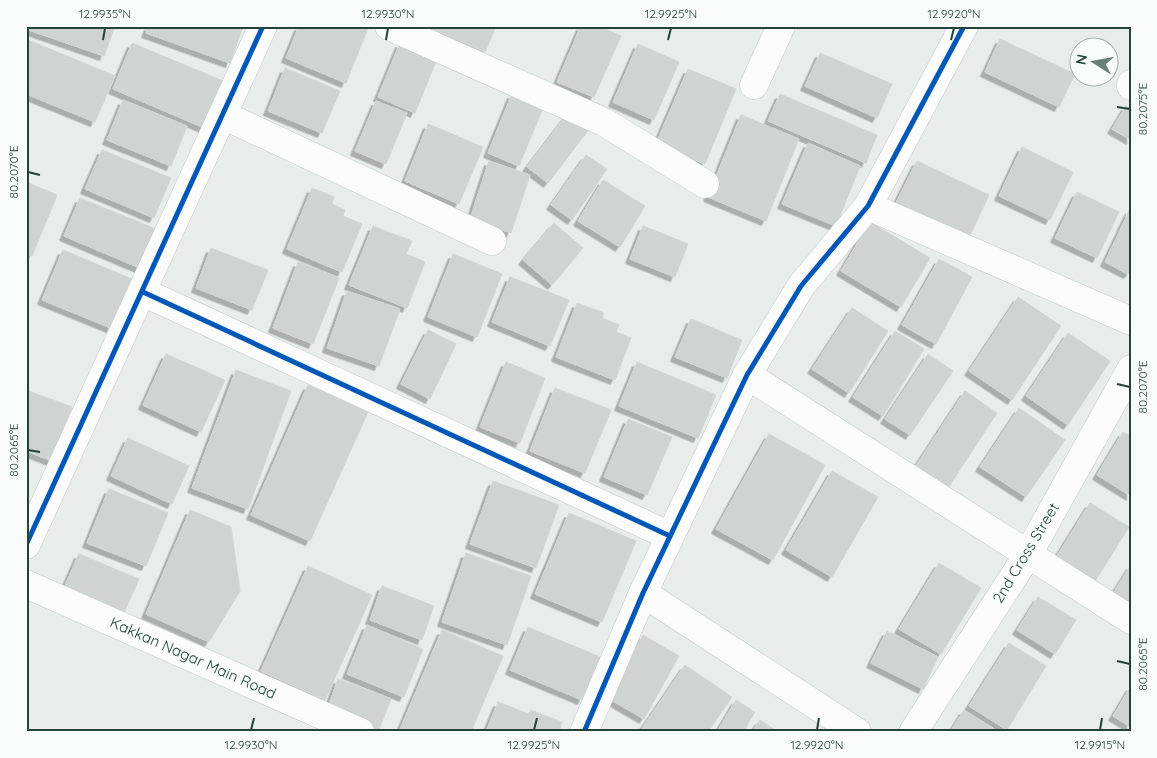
<svg xmlns="http://www.w3.org/2000/svg" width="1157" height="758" viewBox="0 0 1157 758" font-family="Quicksand,sans-serif">
  <defs>
    <filter id="shadow"><feDropShadow dx="-4.5" dy="4.5" stdDeviation="0" flood-color="#0004"/></filter>
  </defs>
  <rect width="100%" height="100%" fill="#e8edeb"/>
  <g fill="#cfd4d2" stroke="#d1d6d4" filter="url(#shadow)">
    <polygon points="26,26 115,26 104,56 26,29"/>
    <polygon points="149,26 243,26 230,63 146,33"/>
    <polygon points="299,26 369,26 346,83 286,58"/>
    <polygon points="431,26 496,26 485,52 430,28"/>
    <polygon points="581,26 599,26 621,36 594,97 557,82"/>
    <polygon points="26,39 115,76 95,122 26,94"/>
    <polygon points="1000,39 1075,74 1059,107 985,72"/>
    <polygon points="132,43 228,83 209,130 113,89"/>
    <polygon points="400,43 437,59 415,113 378,97"/>
    <polygon points="638,44 679,62 654,120 613,102"/>
    <polygon points="820,53 892,84 877,118 805,86"/>
    <polygon points="285,68 340,91 322,133 268,111"/>
    <polygon points="688,69 736,89 705,164 656,144"/>
    <polygon points="512,94 543,108 519,166 488,153"/>
    <polygon points="780,94 877,135 866,163 768,121"/>
    <polygon points="123,100 187,126 171,166 107,140"/>
    <polygon points="376,101 407,113 386,164 355,151"/>
    <polygon points="1126,106 1131,109 1131,140 1112,129"/>
    <polygon points="569,112 590,128 548,183 527,167"/>
    <polygon points="741,115 799,139 766,221 708,197"/>
    <polygon points="428,124 483,147 459,204 405,181"/>
    <polygon points="808,143 860,166 836,226 782,204"/>
    <polygon points="1022,147 1073,172 1050,220 999,196"/>
    <polygon points="102,150 171,178 154,218 85,189"/>
    <polygon points="586,155 607,169 572,220 551,205"/>
    <polygon points="489,161 530,175 511,233 470,219"/>
    <polygon points="917,161 989,195 968,240 895,205"/>
    <polygon points="603,180 645,206 620,247 578,221"/>
    <polygon points="26,182 57,195 32,256 26,254"/>
    <polygon points="312,188 334,197 332,204 345,210 343,216 362,224 342,272 287,249"/>
    <polygon points="1077,192 1119,212 1097,258 1055,238"/>
    <polygon points="80,198 163,232 147,271 64,236"/>
    <polygon points="1130,209 1131,271 1128,274 1105,262"/>
    <polygon points="870,222 930,258 901,307 841,271"/>
    <polygon points="554,223 583,248 552,285 523,260"/>
    <polygon points="373,226 412,241 406,254 425,262 407,308 349,285"/>
    <polygon points="643,226 688,244 675,277 630,259"/>
    <polygon points="211,248 268,270 252,310 196,288"/>
    <polygon points="63,250 132,279 111,328 42,300"/>
    <polygon points="453,254 502,274 477,337 428,317"/>
    <polygon points="939,259 972,277 936,344 902,325"/>
    <polygon points="298,262 339,278 313,344 273,328"/>
    <polygon points="510,277 569,300 550,346 492,322"/>
    <polygon points="347,291 400,309 379,366 327,348"/>
    <polygon points="1018,297 1061,326 1012,400 969,371"/>
    <polygon points="577,303 604,313 602,318 619,325 616,332 631,338 615,380 556,357"/>
    <polygon points="852,308 888,331 849,393 812,369"/>
    <polygon points="691,319 742,340 727,378 675,357"/>
    <polygon points="428,330 456,344 430,399 401,384"/>
    <polygon points="895,331 924,349 883,416 853,397"/>
    <polygon points="1068,333 1110,361 1068,425 1026,396"/>
    <polygon points="166,354 225,380 201,432 143,405"/>
    <polygon points="928,354 953,371 910,435 885,419"/>
    <polygon points="506,362 545,378 520,443 480,427"/>
    <polygon points="637,362 716,395 698,438 619,406"/>
    <polygon points="236,370 291,391 248,509 192,488"/>
    <polygon points="308,385 368,412 310,541 251,515"/>
    <polygon points="555,388 611,410 585,473 530,451"/>
    <polygon points="26,390 72,407 52,461 26,451"/>
    <polygon points="965,391 997,413 946,491 914,469"/>
    <polygon points="1019,408 1065,440 1026,497 980,467"/>
    <polygon points="628,419 672,437 647,495 604,477"/>
    <polygon points="1123,432 1131,437 1131,496 1097,475"/>
    <polygon points="769,434 825,465 773,560 716,529"/>
    <polygon points="128,438 189,466 172,504 111,476"/>
    <polygon points="832,471 878,497 832,577 786,550"/>
    <polygon points="493,481 559,505 536,568 470,544"/>
    <polygon points="109,489 168,513 146,566 87,543"/>
    <polygon points="1090,503 1129,527 1094,583 1055,559"/>
    <polygon points="190,510 231,527 240,591 209,642 146,614"/>
    <polygon points="569,513 636,541 602,622 535,594"/>
    <polygon points="466,553 531,576 507,645 442,622"/>
    <polygon points="79,554 139,579 120,622 60,597"/>
    <polygon points="939,563 981,588 941,654 899,629"/>
    <polygon points="1131,565 1131,603 1114,592"/>
    <polygon points="308,566 372,595 325,700 261,671"/>
    <polygon points="382,586 434,606 422,640 370,620"/>
    <polygon points="1038,597 1076,620 1055,654 1017,630"/>
    <polygon points="367,625 423,649 404,697 347,674"/>
    <polygon points="528,627 600,657 582,700 510,670"/>
    <polygon points="442,630 503,656 471,732 399,732"/>
    <polygon points="887,631 938,657 923,689 871,663"/>
    <polygon points="643,635 679,656 644,719 608,698"/>
    <polygon points="1009,643 1046,666 1007,730 969,706"/>
    <polygon points="685,665 732,697 708,732 644,732 641,730"/>
    <polygon points="338,679 391,699 378,732 326,713"/>
    <polygon points="1131,686 1131,727 1113,716"/>
    <polygon points="736,700 755,712 743,732 717,732"/>
    <polygon points="498,702 529,714 531,710 562,722 559,732 486,732"/>
    <polygon points="964,710 999,732 950,732"/>
    <polygon points="760,720 778,732 752,732"/>
  </g>
  <g fill="none" stroke-linecap="round" stroke-linejoin="round">
    <g stroke="#c5cac8" stroke-width="29">
      <g id="minor">
        <polyline points="389,26 604,122 705,184"/>
        <polyline points="1131,84 1131,86"/>
        <polyline points="754,85 781,26"/>
        <polyline points="223,115 492,241"/>
        <polyline points="868,206 1131,321"/>
        <polyline points="143,292 670,536"/>
        <polyline points="747,375 1131,620"/>
        <polyline points="26,545 263,26"/>
        <polyline points="26,584 360,732"/>
        <polyline points="643,593 857,732"/>
        <polyline points="584,732 643,593 747,375 801,286 868,206 964,26"/>
        <polyline points="913,732 1027,556 1131,369"/>
      </g>
    </g>
    <use href="#minor" stroke="#fcfcfc" stroke-width="28"/>
    <g stroke="#f7fbf9" stroke-width="8">
      <g id="cycleway">
        <polyline points="143,292 670,536"/>
        <polyline points="26,545 263,26"/>
        <polyline points="584,732 643,593 747,375 801,286 868,206 964,26"/>
      </g>
    </g>
    <use href="#cycleway" stroke="#0057b8" stroke-width="5"/>
  </g>
  <path fill="none" stroke="#24423a" stroke-width="2" d="M103,40l2,-12M386,40l2,-12M668,40l3,-12M951,40l3,-12M1117,107l13,2M28,172l12,3M1117,384l13,3M28,450l12,2M1117,661l13,3M251,730l3,-12M534,730l3,-12M817,730l2,-12M1100,730l2,-12"/>
  <g text-anchor="middle" stroke-width="4" stroke-linejoin="round" paint-order="stroke">
    <g font-size="15" fill="#24423a" stroke="#f7fbf9">
      <text transform="translate(1026 553) rotate(-59)" y="5">2nd Cross Street</text>
      <text transform="translate(193 658) rotate(24)" y="5">Kakkan Nagar Main Road</text>
    </g>
  </g>
  <rect width="1157" height="758" fill="none" stroke="#f7fbf9" stroke-width="55"/>
  <g transform="translate(1094 62) rotate(281)"><circle r="24" fill="#f7fbf9" stroke="#a3b1ad"/>
  <path d="M0-4L9 19L0 12L-9 19Z" fill="#697e78"/>
  <text y="-8" font-size="14" font-weight="bold" text-anchor="middle" fill="#24423a">N</text>
  </g>
  <rect x="28" y="28" width="1102" height="702" fill="none" stroke="#24423a" stroke-width="2"/>
  <g font-size="12" text-anchor="middle" fill="#24423a">
    <text x="105" y="18">12.9935°N</text>
    <text x="388" y="18">12.9930°N</text>
    <text x="671" y="18">12.9925°N</text>
    <text x="954" y="18">12.9920°N</text>
    <text transform="translate(1143 109) rotate(-90)" y="4">80.2075°E</text>
    <text transform="translate(14 172) rotate(-90)" y="4">80.2070°E</text>
    <text transform="translate(1143 387) rotate(-90)" y="4">80.2070°E</text>
    <text transform="translate(14 450) rotate(-90)" y="4">80.2065°E</text>
    <text transform="translate(1143 664) rotate(-90)" y="4">80.2065°E</text>
    <text x="251" y="749">12.9930°N</text>
    <text x="534" y="749">12.9925°N</text>
    <text x="817" y="749">12.9920°N</text>
    <text x="1100" y="749">12.9915°N</text>
  </g>
</svg>
